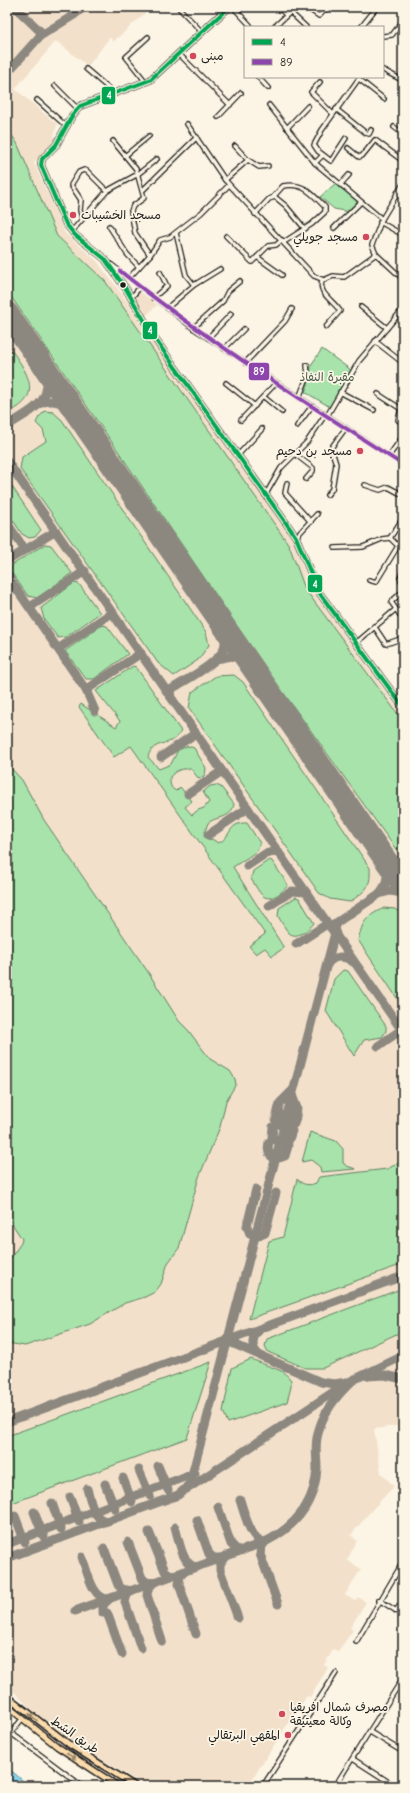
<svg xmlns="http://www.w3.org/2000/svg" width="410" height="1793" viewBox="0 0 410 1793" font-family="'Comic Neue','Playpen Sans Arabic',sans-serif">
  <rect width="100%" height="100%" fill="#fcf5e5"/>
  <filter id="ink" filterUnits="userSpaceOnUse"><feTurbulence type="fractalNoise" baseFrequency=".025" numOctaves="2"/><feDisplacementMap in="SourceGraphic" scale="8" xChannelSelector="R" yChannelSelector="G"/><feConvolveMatrix kernelMatrix="1 2 1 2 8 2 1 2 1" color-interpolation-filters="sRGB"/></filter>
  <g filter="url(#ink)">
    <g fill="#f2e0ca">
      <polygon points="7,7 152,7 113,42 110,37 88,66 56,41 15,89 57,124 52,145 34,163 65,233 97,261 127,301 150,339 214,427 294,542 310,587 403,715 403,1425 374,1429 381,1473 394,1486 370,1512 351,1535 357,1541 347,1560 361,1569 345,1595 355,1601 358,1597 366,1602 350,1628 353,1630 338,1652 333,1650 324,1665 328,1668 310,1697 307,1696 297,1711 294,1710 290,1716 292,1717 248,1786 144,1786 62,1734 38,1716 7,1685"/>
      <polygon points="140,292 157,305 144,318 134,297"/>
    </g>
    <g fill="#a7e3aa" stroke="#628063">
      <polygon points="7,128 17,143 57,236 105,281 289,545 305,589 403,721 403,859 265,667 118,451 7,291"/>
      <polygon points="336,183 359,202 349,212 334,209 320,197"/>
      <path d="M7,344c17,24 41,52 0,69z"/>
      <polygon points="322,349 351,370 330,407 305,392 310,379 311,365"/>
      <polygon points="45,411 53,412 62,420 206,632 209,645 198,660 174,676 158,663 20,469 22,457 46,441 43,430 36,423 39,417"/>
      <polygon points="7,479 41,530 35,537 29,538 22,534 7,511"/>
      <polygon points="7,531 13,539 10,552 7,554"/>
      <polygon points="45,544 51,545 72,573 37,598 28,596 11,572 12,565"/>
      <polygon points="74,583 79,584 100,613 66,637 58,638 44,619 41,608"/>
      <polygon points="102,625 107,626 128,654 94,679 86,679 65,651"/>
      <path d="M133,666l3,1 45,64c-7,17 -28,7 -33,26l11,12 12,-5 7,-14 10,-4 6,2 12,20 -1,7 -6,4 -8,-10c-8,-1 -16,1 -21,8 0,7 0,11 6,14l4,-4 12,14 -7,6 7,8 6,-5 6,-2 5,-6 -6,-10 7,-6 6,-1 5,2 13,17c-3,16 -16,11 -26,19l-4,11 5,6 3,-1 6,4c14,-5 9,-21 29,-20l13,20v2l-4,7 -23,15 51,81 -12,8 -7,-8 -9,6 -7,-8 16,-12 -134,-188 -17,11 -35,-50 2,-3 35,23 4,-6 -24,-30z"/>
      <path d="M234,675l9,7 127,186c1,20 -4,22 -20,34l-20,-3 -11,-6 -130,-185 3,-16 24,-16z"/>
      <polygon points="7,764 22,780 44,820 148,972 179,1021 188,1030 210,1059 230,1071 235,1079 236,1084 226,1101 220,1127 199,1177 179,1248 168,1263 161,1284 155,1292 145,1297 125,1303 90,1324 25,1346 7,1343 7,1263 21,1243 22,1239 7,1216"/>
      <path d="M269,860l3,1 16,24c-5,7 -17,17 -25,11 -5,-4 -8,-12 -12,-17l2,-8z"/>
      <path d="M296,897l3,1 15,25c-4,6 -17,17 -25,10 -4,-4 -8,-12 -11,-17l1,-8z"/>
      <path d="M384,908l11,1 8,6v92l-45,-67c5,-19 7,-23 26,-32z"/>
      <polygon points="343,970 348,971 386,1026 386,1031 382,1037 364,1040 354,1056 326,1011 334,979"/>
      <polygon points="310,1132 336,1141 343,1149 343,1163 347,1166 356,1169 321,1172 320,1167 311,1160 302,1162"/>
      <path d="M403,1161v103l-154,55 20,-78 14,-4 14,-58c6,6 11,7 19,4l3,-6 68,-8z"/>
      <polygon points="403,1288 403,1331 323,1368 305,1368 268,1352 265,1346 267,1339"/>
      <polygon points="251,1359 284,1372 291,1380 291,1387 287,1402 228,1423 223,1411 232,1368"/>
      <polygon points="211,1362 187,1438 7,1505 7,1436"/>
    </g>
    <polygon fill="#8ad3ea" stroke="#5e8a98" points="7,1767 29,1786 7,1786"/>
    <g fill="none" stroke-linecap="round" stroke-linejoin="round">
      <g stroke="#8c8880" stroke-width="9">
        <polyline points="15,7 43,34"/>
        <polyline points="7,73 40,36 74,15 84,7"/>
        <path d="M39,404c13,-6 24,-2 35,6"/>
        <path d="M7,426c25,-17 47,-22 38,-57"/>
        <polyline points="7,461 403,1032"/>
        <polyline points="7,523 25,550"/>
        <polyline points="7,561 56,531"/>
        <polyline points="7,575 86,690 95,711"/>
        <polyline points="30,607 85,571"/>
        <polyline points="58,649 113,612"/>
        <polyline points="216,659 232,656 249,662"/>
        <polyline points="86,690 141,653"/>
        <path d="M170,696l2,-7c13,-9 47,-26 52,-41 3,-9 1,-16 -2,-25"/>
        <polyline points="161,757 196,733"/>
        <polyline points="188,794 222,771"/>
        <polyline points="208,835 248,808"/>
        <path d="M383,855c5,15 7,27 -4,39l11,-3 13,2"/>
        <polyline points="247,866 265,854 278,851"/>
        <polyline points="393,870 403,873"/>
        <polyline points="269,906 292,891 306,892"/>
        <polyline points="336,934 334,929 336,923 379,894"/>
        <polyline points="296,944 327,924"/>
        <path d="M327,965c6,-10 17,-10 26,-3"/>
        <polyline points="378,1046 401,1030"/>
        <polyline points="292,1095 297,1108 296,1116 290,1119 282,1117 278,1111 280,1103 293,1090"/>
        <polyline points="278,1112 276,1119 277,1124 289,1127 294,1124 297,1114"/>
        <polyline points="273,1127 272,1137 277,1141 288,1142 292,1131"/>
        <path d="M269,1142c-3,12 3,20 16,14l3,-10"/>
        <polyline points="256,1189 247,1226 250,1234 258,1236 265,1233 276,1193"/>
        <polyline points="227,1341 321,1382 334,1384 347,1382"/>
        <path d="M258,1354c-8,-8 -6,-17 2,-25"/>
        <polyline points="367,1376 385,1375 403,1379"/>
        <polyline points="349,1382 403,1356"/>
        <polyline points="7,1422 403,1276"/>
        <polyline points="158,1466 168,1490"/>
        <polyline points="139,1470 150,1496"/>
        <polyline points="123,1478 132,1502"/>
        <polyline points="105,1484 115,1509"/>
        <path d="M87,1489c4,11 7,35 22,31"/>
        <polyline points="187,1489 338,1389"/>
        <polyline points="70,1497 79,1522"/>
        <path d="M240,1500c4,12 11,43 25,42"/>
        <polyline points="52,1503 61,1529"/>
        <polyline points="218,1507 231,1544 237,1550 243,1550"/>
        <polyline points="34,1512 44,1537"/>
        <polyline points="15,1516 25,1542"/>
        <polyline points="197,1520 209,1554 214,1558 220,1558"/>
        <path d="M175,1527c4,12 7,40 22,40"/>
        <polyline points="149,1532 165,1571 171,1575 177,1574"/>
        <polyline points="128,1542 142,1578 146,1582 153,1583 148,1589 147,1595 162,1641"/>
        <polyline points="265,1542 261,1548 260,1554 278,1604"/>
        <polyline points="7,1544 195,1473"/>
        <polyline points="104,1548 118,1585 122,1589 131,1591"/>
        <polyline points="225,1556 220,1564 220,1570 238,1618"/>
        <path d="M82,1557c5,13 10,43 27,42"/>
        <polyline points="7,1558 178,1495 185,1489 190,1483 335,933"/>
        <polyline points="185,1571 180,1576 179,1584 196,1634"/>
        <polyline points="131,1591 127,1595 125,1602 141,1648"/>
        <polyline points="109,1599 103,1605 103,1613 107,1613 109,1618 122,1654"/>
        <path d="M75,1611l190,-69c30,-15 50,-39 52,-74 0,-10 -2,-20 0,-30 4,-24 19,-42 37,-59"/>
      </g>
      <polyline stroke="#8c8880" stroke-width="23" points="7,313 403,885"/>
      <g stroke="#1c1c1c" stroke-width="6">
        <g id="minor">
          <polyline points="178,7 202,32"/>
          <polyline points="233,7 250,25"/>
          <polyline points="278,7 286,15"/>
          <polyline points="306,7 319,16 328,7"/>
          <polyline points="290,12 306,27"/>
          <polyline points="274,27 296,7"/>
          <polyline points="361,27 377,7"/>
          <polyline points="383,36 392,35 402,22"/>
          <polyline points="179,54 230,105"/>
          <polyline points="86,69 114,93"/>
          <polyline points="383,70 400,79 403,77"/>
          <polyline points="258,77 268,88"/>
          <polyline points="359,79 384,99"/>
          <polyline points="146,82 126,57 148,37"/>
          <polyline points="320,82 311,92 333,114"/>
          <polyline points="55,86 78,109"/>
          <polyline points="37,100 66,126"/>
          <polyline points="269,105 315,163 382,219"/>
          <polyline points="336,109 366,133 369,134 371,130"/>
          <polyline points="218,117 241,93"/>
          <polyline points="187,124 225,180 314,276 324,280 333,276 344,277 376,254"/>
          <polyline points="394,127 403,134"/>
          <polyline points="287,128 308,106"/>
          <polyline points="346,138 331,161 318,151 314,145 322,130 360,77"/>
          <polyline points="113,141 136,169 144,198 133,206 131,211 135,233 150,255"/>
          <polyline points="348,148 359,157 362,156 375,140 403,161"/>
          <polyline points="126,155 149,136"/>
          <polyline points="248,160 259,167 268,166"/>
          <polyline points="315,163 323,155"/>
          <polyline points="225,180 248,160 235,146"/>
          <polyline points="403,184 382,219 372,245 376,254 403,279"/>
          <polyline points="340,185 349,175"/>
          <polyline points="143,190 197,137"/>
          <polyline points="397,193 403,197"/>
          <path d="M273,197l10,-11c21,-4 29,8 42,21v5l-13,12 -28,18"/>
          <polyline points="255,214 269,199 275,197 286,206 305,229"/>
          <polyline points="82,219 80,210 81,200 71,185 79,172 84,170 87,171 107,191"/>
          <polyline points="380,222 403,235"/>
          <polyline points="109,226 127,254 139,267"/>
          <polyline points="334,228 361,202"/>
          <polyline points="72,231 107,191 138,174 157,159"/>
          <polyline points="176,233 186,275 194,285"/>
          <polyline points="226,236 252,262 268,246 276,245 282,240"/>
          <polyline points="257,257 282,275"/>
          <polyline points="108,262 193,328 403,465"/>
          <polyline points="129,278 150,255 160,240 170,237 201,213 229,185"/>
          <path d="M322,280c-4,14 11,20 18,31l-14,16"/>
          <polyline points="131,298 140,287"/>
          <polyline points="153,298 167,286 160,272"/>
          <polyline points="361,307 387,328"/>
          <polyline points="167,308 194,285 220,269"/>
          <polyline points="193,328 223,301 228,291 240,281"/>
          <polyline points="208,338 231,314"/>
          <polyline points="375,341 403,363"/>
          <polyline points="224,349 244,329"/>
          <polyline points="245,363 285,321 292,309"/>
          <polyline points="226,383 255,406"/>
          <polyline points="340,392 374,410"/>
          <polyline points="378,394 401,409 403,407"/>
          <polyline points="264,397 282,412"/>
          <polyline points="299,398 308,375 307,365"/>
          <polyline points="401,409 398,420 403,424"/>
          <polyline points="327,416 359,361 403,309"/>
          <polyline points="241,420 276,383"/>
          <polyline points="297,426 312,406"/>
          <polyline points="239,454 262,429"/>
          <polyline points="295,454 313,468 313,471 306,479"/>
          <polyline points="389,456 403,436"/>
          <polyline points="287,483 285,493 311,522"/>
          <polyline points="365,485 380,490 388,487 403,495"/>
          <polyline points="266,494 281,468 307,442 325,415"/>
          <polyline points="327,495 332,489 336,464 331,448 345,429"/>
          <polyline points="296,537 317,514"/>
          <polyline points="335,548 363,547 382,539 390,538 403,518"/>
          <polyline points="403,571 400,578 403,584"/>
          <polyline points="369,580 376,582 398,546 390,538"/>
          <polyline points="396,609 391,602 403,591"/>
          <polyline points="400,615 403,620"/>
          <polyline points="374,626 386,644 403,638"/>
          <polyline points="356,643 396,609 400,615 403,612"/>
          <polyline points="379,1600 403,1615"/>
          <polyline points="396,1611 403,1600"/>
          <polyline points="356,1642 403,1562"/>
          <polyline points="7,1730 82,1786"/>
          <polyline points="370,1732 403,1752"/>
          <polyline points="11,1733 22,1719"/>
          <polyline points="353,1759 395,1786"/>
          <polyline points="263,1786 336,1673"/>
          <polyline points="335,1786 403,1678"/>
        </g>
      </g>
      <g stroke="#1c1c1c" stroke-width="8">
        <polyline id="major" points="229,7 150,80 80,106 72,116 56,145 42,159 41,165 66,224 75,235 105,259 126,289 155,339 296,537 318,591 403,707"/>
      </g>
      <g stroke="#1c1c1c" stroke-width="8">
        <g id="highway">
          <polyline points="7,1696 70,1745 135,1786"/>
          <polyline points="7,1706 58,1747 118,1786"/>
        </g>
      </g>
      <use href="#minor" stroke="#fcf5e5" stroke-width="3.5"/>
      <use href="#major" stroke="#fcdcac" stroke-width="4.5"/>
      <use href="#highway" stroke="#fcdcac" stroke-width="5"/>
      <g stroke="#fcf5e5" stroke-width="7">
        <polyline id="bus-1" points="229,7 150,80 80,106 72,116 56,145 42,159 41,165 66,224 75,235 105,259 126,289 155,339 296,537 318,591 403,707"/>
      </g>
      <g stroke="#fcf5e5" stroke-width="7">
        <path id="bus-2" d="M120,271c90,72 187,132 283,194"/>
      </g>
      <use href="#bus-1" stroke="#00a651" stroke-width="4"/>
      <use href="#bus-2" stroke="#8e44ad" stroke-width="4"/>
    </g>
    <defs><path id="oneway-solid" d="M-6-.8H1V-3.2L6.5 0L1 3.2V.8H-6Z"/></defs>
    <g fill="#97866b">
      <use href="#oneway-solid" transform="translate(33 1717) rotate(-141)"/>
      <use href="#oneway-solid" transform="translate(71 1756) rotate(35)"/>
    </g>
  </g>
  <g fill="#d1495b" stroke="#fcf5e5" stroke-width="1.5">
    <circle cx="193" cy="56" r="4"/>
    <circle cx="73" cy="215" r="4"/>
    <circle cx="366" cy="237" r="4"/>
    <circle cx="360" cy="451" r="4"/>
    <circle cx="282" cy="1714" r="4"/>
    <circle cx="288" cy="1735" r="4"/>
  </g>
  <circle fill="#1c1c1c" stroke="#fcf5e5" stroke-width="1.5" cx="123" cy="285" r="3.5"/>
  <g text-anchor="middle" stroke-width="3.5" stroke-linejoin="round" paint-order="stroke">
    <g font-size="12" fill="#1c1c1c" stroke="#fcf5e5" text-anchor="start">
      <text x="201" y="60">مبنى</text>
      <text x="81" y="219">مسجد الخشيبات</text>
      <text x="358" y="241" text-anchor="end">مسجد جويلي</text>
      <text x="352" y="455" text-anchor="end">مسجد بن دحيم</text>
      <text x="290" y="1711">مصرف شمال افريقيا<tspan x="290" dy="14">وكالة معيتيقة</tspan></text>
      <text x="280" y="1739" text-anchor="end">المقهي البرتقالي</text>
    </g>
    <g font-size="12" fill="#465847" stroke="#fcf5e5">
      <text x="327" y="381">مقبرة النفاذ</text>
    </g>
    <g font-size="12" fill="#1c1c1c" stroke="#fcf5e5">
      <text transform="translate(75 1735) rotate(35)" y="4">طريق الشط</text>
    </g>
  </g>
  <g stroke="#fcf5e5" stroke-width="1.5">
    <rect x="101" y="86" width="15" height="19" rx="4" fill="#00a651"/>
    <rect x="142" y="321" width="16" height="19" rx="4" fill="#00a651"/>
    <rect x="248" y="362" width="22" height="19" rx="4" fill="#8e44ad"/>
    <rect x="307" y="574" width="16" height="19" rx="4" fill="#00a651"/>
  </g>
  <g font-size="11" text-anchor="middle" font-weight="bold" fill="#fff">
    <text x="109" y="99">4</text>
    <text x="150" y="334">4</text>
    <text x="259" y="375">89</text>
    <text x="315" y="588">4</text>
  </g>
  <rect width="410" height="1793" fill="none" stroke="#fcf5e5" stroke-width="24"/>
  <rect x="12" y="12" width="386" height="1769" fill="none" stroke="#1c1c1c" stroke-width="1.5" filter="url(#ink)"/>
  <rect x="244" y="26" width="140" height="52" fill="#fcf5e5" stroke="#a29e95"/>
  <rect x="252" y="39" width="20" height="6" fill="#00a651" stroke="#a29e95"/>
  <text x="280" y="46" font-size="12" fill="#1c1c1c">4</text>
  <rect x="252" y="59" width="20" height="6" fill="#8e44ad" stroke="#a29e95"/>
  <text x="280" y="66" font-size="12" fill="#1c1c1c">89</text>
</svg>
